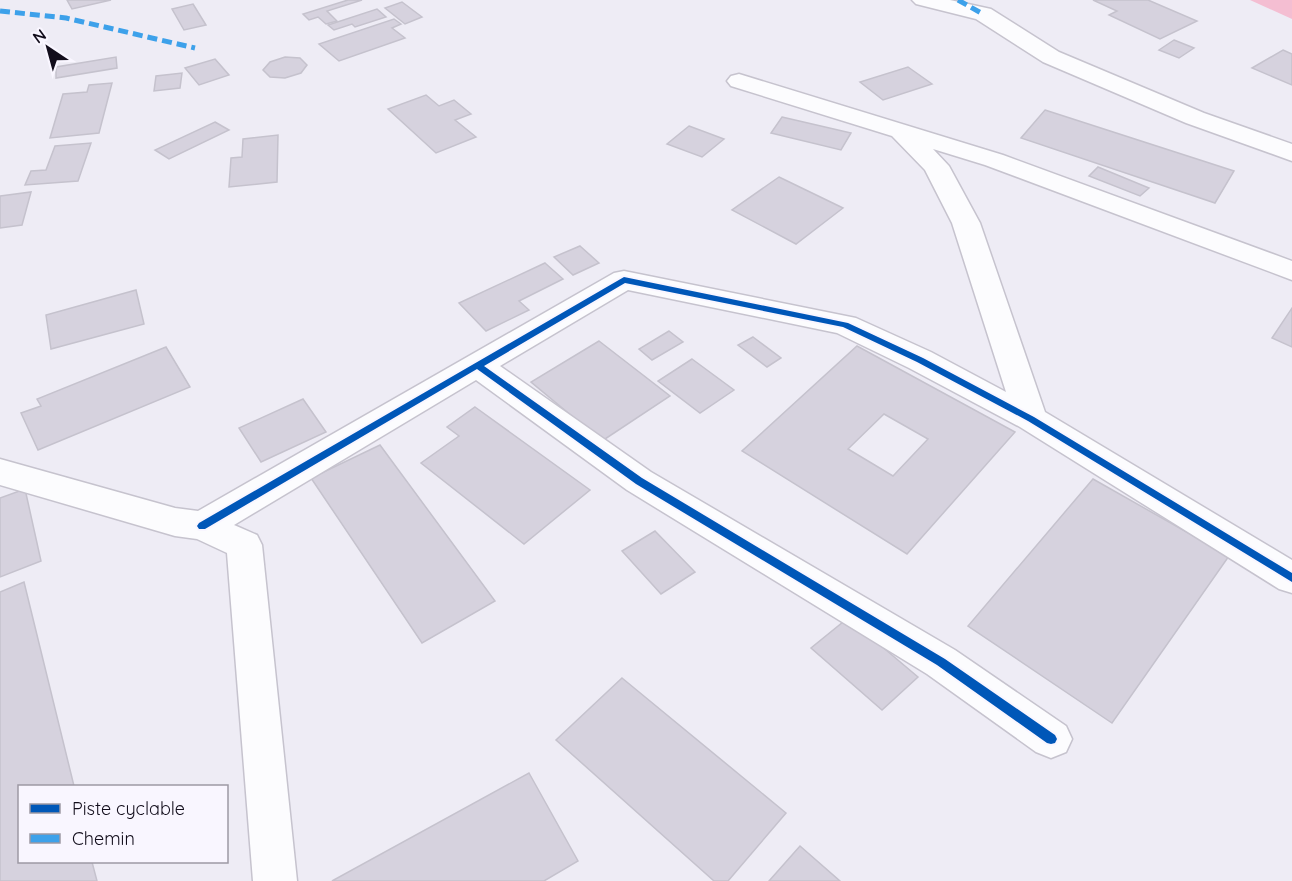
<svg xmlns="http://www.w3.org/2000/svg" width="1292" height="881" viewBox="0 0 1292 881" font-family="Quicksand,sans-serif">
  <rect width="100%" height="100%" fill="#eeecf5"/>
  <polygon fill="#f4bed2" points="1250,0 1292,0 1292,19"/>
  <g fill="#d6d2de" stroke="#c5c2cd" stroke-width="1.5" fill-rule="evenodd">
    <polygon points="67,0 111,0 72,9"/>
    <polygon points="348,0 362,0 327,11 337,21 326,24 318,17 309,20 303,14"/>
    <polygon points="1093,0 1148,0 1197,21 1160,39 1109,15 1117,11"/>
    <polygon points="402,2 422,17 405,24 385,8"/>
    <polygon points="193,4 206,25 184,30 172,9"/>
    <polygon points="377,9 386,17 355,27 352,24 334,30 328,25"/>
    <polygon points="394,19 401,24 392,28 405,38 339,61 319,44"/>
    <polygon points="1174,40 1194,48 1179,58 1159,50"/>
    <polygon points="1283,50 1292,54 1292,85 1252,68"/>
    <polygon points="116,57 117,68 56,78 56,67"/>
    <polygon points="285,57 300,58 307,65 301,73 285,78 270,77 263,70 270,62"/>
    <polygon points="215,59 229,75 199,85 185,68"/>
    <polygon points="908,67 932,84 883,100 860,82"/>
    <polygon points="182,73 180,88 154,91 156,76"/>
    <polygon points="112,83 99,133 50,138 63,94 87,92 89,85"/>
    <polygon points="426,95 439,106 454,100 471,114 455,120 476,137 436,153 388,109"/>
    <polygon points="1045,110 1234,171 1215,203 1021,138"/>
    <polygon points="782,117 851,133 841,150 771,133"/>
    <polygon points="215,122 229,130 169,159 155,150"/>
    <polygon points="689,126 724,139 702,157 667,144"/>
    <polygon points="278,135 277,182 229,187 231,158 242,157 243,139"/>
    <polygon points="91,143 78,181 25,185 31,171 46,170 55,146"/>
    <polygon points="1098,167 1149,188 1140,196 1089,176"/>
    <polygon points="779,177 843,208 796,244 732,210"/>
    <polygon points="31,192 22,225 0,228 0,196"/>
    <polygon points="580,246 599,263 573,275 554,257"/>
    <polygon points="545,263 563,279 519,301 529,310 486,331 459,303"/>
    <polygon points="136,290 144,324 51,349 46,315"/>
    <polygon points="1292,308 1292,347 1272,338"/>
    <polygon points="669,331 683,342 652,360 639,349"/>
    <polygon points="753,337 781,358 767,367 738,345"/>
    <polygon points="599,341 670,396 602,441 531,382"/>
    <path d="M857,346l158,86 -108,122 -165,-103zM884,414l44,25 -35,37 -45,-27z"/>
    <polygon points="166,347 190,387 38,450 21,413 41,406 37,399"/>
    <polygon points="692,359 734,390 700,413 658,381"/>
    <polygon points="303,399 326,432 261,462 239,428"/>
    <polygon points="475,407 590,490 524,544 421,463 459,436 447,427"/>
    <polygon points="380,445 495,601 422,643 311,478"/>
    <polygon points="1093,479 1229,556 1112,723 968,626"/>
    <polygon points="25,489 41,561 0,577 0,498"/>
    <polygon points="655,531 695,572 661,594 622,551"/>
    <polygon points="24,582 74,786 20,786 20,862 92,862 97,881 0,881 0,592"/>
    <polygon points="848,618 918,677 882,710 811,648"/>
    <polygon points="622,678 786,813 728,881 714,881 556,740"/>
    <polygon points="529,773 578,861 544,881 332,881"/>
    <polygon points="800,846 840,881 769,881"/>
  </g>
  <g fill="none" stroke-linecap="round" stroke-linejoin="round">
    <g stroke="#c6c3ce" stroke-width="3">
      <g id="minor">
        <polygon points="912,0 950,0 991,9 1059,52 1204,113 1292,144 1292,161 1186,123 1043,62 976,19 916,4"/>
        <polygon points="739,74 1003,155 1292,261 1292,280 985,165 933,149 949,166 980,223 1045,412 1292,560 1292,593 1279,589 1020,427 909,368 837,333 628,290 500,366 651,472 955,650 1066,726 1072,739 1066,752 1051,758 1036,752 927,674 627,490 476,380 234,525 257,535 262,545 297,881 253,881 227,553 197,539 175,536 0,485 0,459 175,508 198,511 614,273 624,271 856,318 931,352 1006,392 952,223 925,170 892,136 731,86 727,81 731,76"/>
      </g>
    </g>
    <use href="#minor" fill="#fcfcfe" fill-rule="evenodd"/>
    <g stroke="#3da1ea" stroke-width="5" stroke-dasharray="10 5" stroke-linecap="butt">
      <polyline points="958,0 983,14"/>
      <polyline points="0,11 66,18 195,48"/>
    </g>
    <g stroke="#f9f6ff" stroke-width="4">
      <polygon id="cycleway" points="624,277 848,323 923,358 1034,417 1292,573 1292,582 1028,421 917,362 843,327 625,283 484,366 642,478 945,659 1055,735 1057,739 1055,743 1051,744 1047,743 937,665 636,484 477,369 205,529 199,529 197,526 199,523"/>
    </g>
    <use href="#cycleway" fill="#0057b8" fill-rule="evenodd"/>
  </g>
  <rect x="18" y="785" width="210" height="78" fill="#f9f6ff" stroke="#9d99a4" stroke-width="1.5"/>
  <rect x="30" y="804" width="30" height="9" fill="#0057b8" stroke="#9d99a4" stroke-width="1.5"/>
  <text x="72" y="815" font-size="18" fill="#120d1b">Piste cyclable</text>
  <rect x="30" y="834" width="30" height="9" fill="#3da1ea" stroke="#9d99a4" stroke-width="1.5"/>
  <text x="72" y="845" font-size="18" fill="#120d1b">Chemin</text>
  <g transform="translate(48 48) rotate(324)" stroke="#f9f6ff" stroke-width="4.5" paint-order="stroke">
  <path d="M0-4.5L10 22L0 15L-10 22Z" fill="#120d1b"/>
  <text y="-9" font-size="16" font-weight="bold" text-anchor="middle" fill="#120d1b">N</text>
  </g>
</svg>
